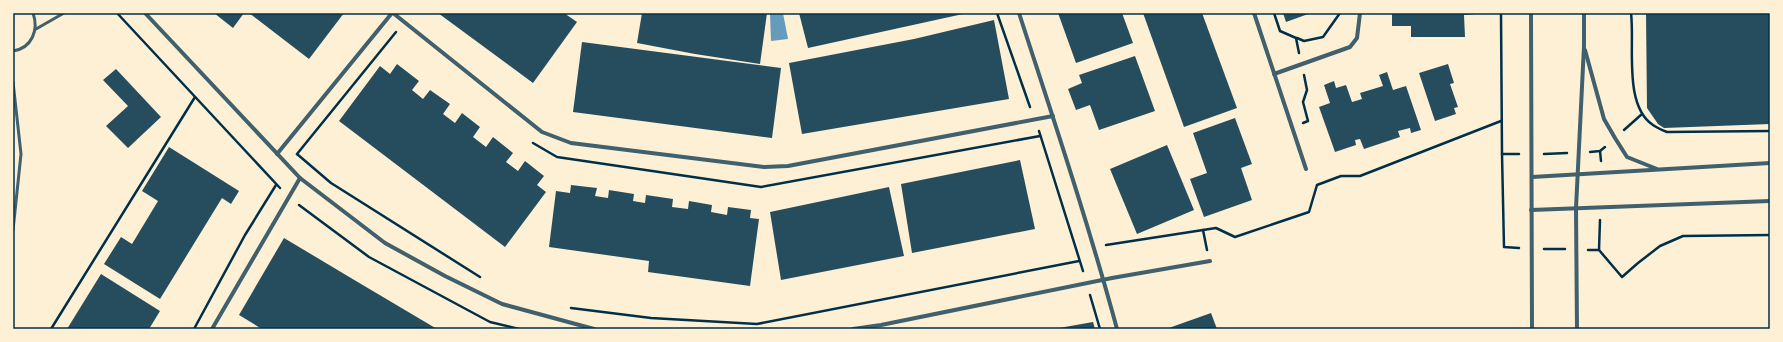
<svg xmlns="http://www.w3.org/2000/svg" width="1783" height="342" viewBox="0 0 1783 342" font-family="Helvetica,sans-serif">
  <rect width="100%" height="100%" fill="#fdf0d5"/>
  <polygon fill="#669bbc" points="773,13 783,13 788,39 771,41 770,14"/>
  <g fill="#264d5e">
    <polygon points="214,13 244,13 233,28"/>
    <polygon points="249,13 344,13 309,59"/>
    <polygon points="438,13 564,13 577,22 533,83"/>
    <polygon points="642,13 767,13 760,64 695,54 637,43"/>
    <polygon points="799,13 963,13 963,14 808,48"/>
    <polygon points="1058,13 1122,13 1133,43 1076,63"/>
    <polygon points="1143,13 1202,13 1237,108 1184,127"/>
    <polygon points="1283,13 1311,13 1286,22"/>
    <polygon points="1392,13 1475,13 1475,14 1464,15 1465,37 1411,37 1411,26 1392,26"/>
    <polygon points="1646,13 1770,13 1770,124 1664,128 1658,124 1647,108"/>
    <polygon points="994,20 1009,99 802,134 789,63 914,39"/>
    <polygon points="582,42 781,68 772,138 573,112"/>
    <polygon points="1135,56 1155,111 1099,130 1090,105 1076,110 1068,89 1082,83 1079,75"/>
    <polygon points="397,64 419,81 412,90 423,99 430,90 450,104 443,114 455,123 462,113 480,127 473,137 486,147 493,137 513,153 506,162 518,171 525,161 544,176 537,185 546,192 505,247 339,121 380,66 390,74"/>
    <polygon points="1448,64 1454,83 1450,84 1458,107 1454,108 1456,114 1435,121 1419,73"/>
    <polygon points="116,69 161,117 128,148 106,126 128,106 103,80"/>
    <polygon points="1387,72 1393,90 1406,86 1421,130 1411,133 1410,128 1398,131 1400,137 1364,149 1360,139 1355,140 1356,145 1335,152 1319,107 1330,103 1324,85 1334,81 1336,88 1346,85 1352,102 1362,99 1360,93 1383,86 1379,75"/>
    <polygon points="1235,118 1252,164 1241,168 1252,200 1204,217 1190,179 1207,173 1193,133"/>
    <polygon points="1167,145 1194,210 1137,234 1110,169"/>
    <polygon points="169,147 239,191 231,204 222,198 160,299 104,264 121,237 132,244 158,201 142,191"/>
    <polygon points="1020,160 1035,229 912,253 901,184"/>
    <polygon points="571,185 597,188 595,196 608,198 609,190 634,194 633,201 645,203 646,195 673,199 672,207 688,209 689,201 712,205 711,212 727,215 728,207 751,210 750,218 759,219 750,286 648,272 649,261 549,247 556,191 570,193"/>
    <polygon points="889,187 904,256 781,280 770,212"/>
    <polygon points="284,238 356,281 437,329 262,329 239,315"/>
    <polygon points="101,274 160,311 149,329 67,329"/>
    <polygon points="1211,313 1217,329 1166,329"/>
    <polygon points="1093,322 1095,329 1059,329 1059,328"/>
  </g>
  <g fill="none" stroke-linecap="round" stroke-linejoin="round">
    <g stroke="#003049" stroke-width="2.5">
      <polyline points="117,13 280,188"/>
      <polyline points="997,13 1030,107"/>
      <polyline points="1274,13 1280,31 1296,38 1299,53"/>
      <polyline points="1501,13 1502,154 1504,247 1519,248"/>
      <path d="M1631,13c4,31 -8,92 22,112 4,3 9,5 14,7l103,-1"/>
      <polyline points="1297,38 1304,41 1323,37 1340,13"/>
      <polyline points="1303,123 1308,121 1303,102 1307,90 1304,75"/>
      <polyline points="1624,130 1642,114"/>
      <polyline points="1039,131 1083,271"/>
      <polyline points="533,143 557,157 761,187 1040,136"/>
      <polyline points="1600,151 1601,161"/>
      <polyline points="1590,152 1600,151 1605,147"/>
      <polyline points="297,154 331,183 480,277"/>
      <polyline points="297,154 396,32"/>
      <polyline points="1502,154 1519,154"/>
      <polyline points="1544,154 1567,153"/>
      <polyline points="299,205 369,257 490,322 519,329"/>
      <polyline points="1600,220 1599,250 1622,277 1638,263 1660,246 1683,236 1770,235"/>
      <polyline points="1203,230 1216,228 1235,237 1309,212 1317,185 1341,176 1360,176 1501,121"/>
      <polyline points="1106,245 1203,230 1207,250"/>
      <polyline points="1544,249 1565,249"/>
      <polyline points="1588,250 1599,250"/>
      <polyline points="1090,295 1100,329"/>
      <polyline points="571,308 651,318 757,324 1079,261"/>
      <polyline points="51,329 195,97"/>
      <polyline points="194,329 245,235 276,185"/>
    </g>
    <g stroke="#3f606c" stroke-width="3">
      <polyline points="36,29 64,13"/>
      <path d="M13,51c19,-3 26,-21 20,-38"/>
      <polyline points="13,82 21,154 13,230"/>
    </g>
    <g stroke="#3f606c" stroke-width="4">
      <polyline points="145,13 300,178 385,243 445,276 502,304 594,329"/>
      <polyline points="393,13 542,132 571,143 764,167 788,166 1053,116"/>
      <path d="M1019,13c34,105 69,209 98,316"/>
      <polyline points="1254,13 1306,169"/>
      <polyline points="1531,13 1532,329"/>
      <polyline points="1585,50 1604,119 1615,138 1627,157 1657,169"/>
      <polyline points="1274,74 1350,47 1357,38 1360,13"/>
      <polyline points="277,154 392,13"/>
      <polyline points="1532,177 1770,163"/>
      <polyline points="1531,210 1770,201"/>
      <polyline points="212,329 300,178"/>
      <polyline points="853,329 881,325 1112,278 1210,261"/>
      <polyline points="1577,329 1576,208 1584,46 1584,13"/>
    </g>
  </g>
  <rect width="1783" height="342" fill="none" stroke="#fdf0d5" stroke-width="28"/>
  <rect x="14" y="14" width="1755" height="314" fill="none" stroke="#003049" stroke-width="1.5"/>
</svg>
